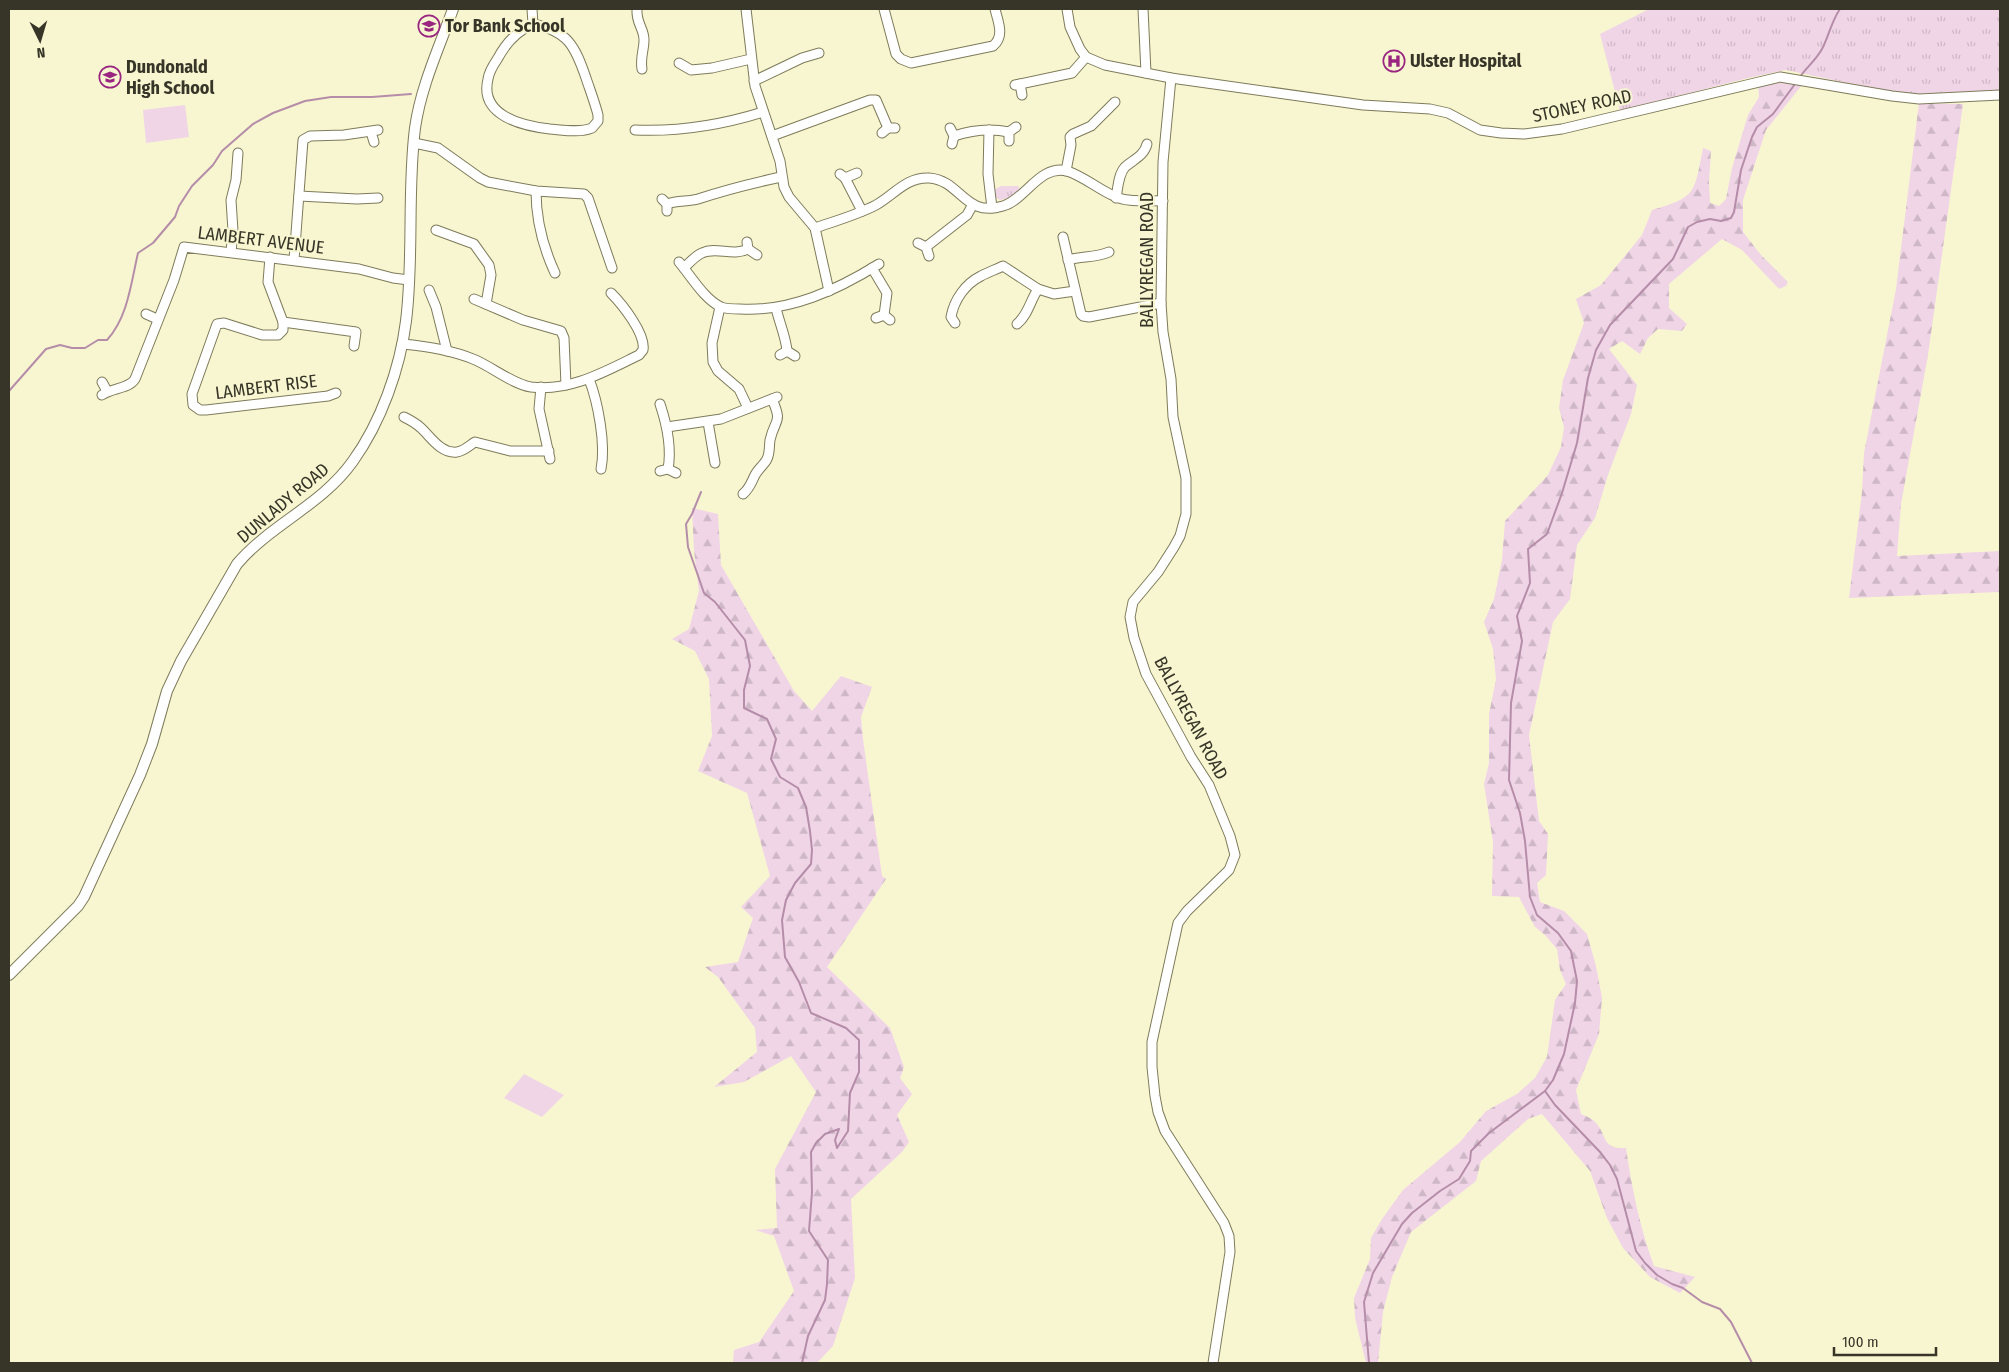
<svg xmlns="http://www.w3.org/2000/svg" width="2009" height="1372" viewBox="0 0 2009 1372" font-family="'Fira Sans Condensed',sans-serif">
  <defs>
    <pattern id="grass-tufts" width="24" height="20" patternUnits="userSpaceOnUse" patternTransform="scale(1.25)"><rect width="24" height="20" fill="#f0d5e7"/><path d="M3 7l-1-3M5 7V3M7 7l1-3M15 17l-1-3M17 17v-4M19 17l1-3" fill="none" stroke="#ceb7c6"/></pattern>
    <pattern id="forest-firs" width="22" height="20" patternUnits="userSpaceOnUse" patternTransform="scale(1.25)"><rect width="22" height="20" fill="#f0d5e7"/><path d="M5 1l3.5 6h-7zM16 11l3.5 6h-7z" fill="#ceb7c6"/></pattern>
  </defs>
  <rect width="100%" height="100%" fill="#f8f6d1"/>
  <g fill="url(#grass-tufts)">
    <polygon points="1649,9 2000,9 2000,90 1918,94 1885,91 1786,70 1748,78 1620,111 1600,34"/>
    <polygon points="1001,186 1018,186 1020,189 1008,198 1000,200 995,197 995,189"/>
  </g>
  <g fill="url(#forest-firs)">
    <path d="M1806,80l-40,50 -23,70v32l18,23 27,27 -2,4 -7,3 -37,-39 -20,-11 -53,45v24l18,16 -5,7 -24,-2 -10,9 -8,16 -18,-13 -13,8 28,36 -6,29 -23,61 -13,43 -18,27 -7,54 -17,23 -24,113 10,86 9,13 -2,41 -9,8 3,19 24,9 23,23 9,32 6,32 -3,36 -23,56 5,24c4,2 11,4 14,8 13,13 5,27 31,26 6,41 14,80 28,118l41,11 -15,16 -30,-16 -27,-29 -16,-30 -17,-47 -48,-57 -14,5 -47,42 -5,20 -65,51 -19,45 -9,35 -5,51h-12l-11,-45 -1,-20 16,-39 1,-21 11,-19 21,-29 57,-48 26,-31 31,-17 18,-16 12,-21 8,-57 11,-16 -6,-14 -3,-21 -12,-14 -10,-8 -16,-30 -27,-1 1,-54 -9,-58 5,-21v-49l7,-35 -3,-30 -9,-27 10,-23 8,-39 3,-39 43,-46 13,-28 3,-20 -5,-19 4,-28 21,-57 -8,-24 25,-14 41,-50 10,-25c45,-13 42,-17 51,-62l8,3 -2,31 1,21 9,3 7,-7 6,-31 16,-53 11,-18 -1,-15z"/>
    <polygon points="1919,103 1963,104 1928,355 1901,504 1897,556 2000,551 2000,592 1849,598 1862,492 1864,453 1896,289"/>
    <polygon points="692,508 718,514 721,565 794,691 812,711 841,676 872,687 861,717 863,739 882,876 886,879 827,967 890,1028 904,1067 900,1078 912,1094 897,1115 909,1142 902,1152 851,1199 855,1278 833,1346 817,1363 733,1363 734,1350 759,1342 794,1291 774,1236 755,1230 777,1228 775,1169 816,1092 791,1056 744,1082 714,1087 757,1052 755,1028 718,977 705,967 738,962 753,918 741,907 770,876 747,793 698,771 712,736 709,679 695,651 672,639 689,629 699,591 694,551"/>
  </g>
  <g fill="#f0d5e7">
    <polygon points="185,105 189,137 146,143 143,110"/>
    <polygon points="524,1074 564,1095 542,1117 504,1098"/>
  </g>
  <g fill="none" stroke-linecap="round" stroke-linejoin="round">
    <g stroke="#b58da8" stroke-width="2">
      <path d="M1799,78c7,-10 17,-18 23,-29 7,-13 9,-27 18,-40"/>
      <path d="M9,391l37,-42 14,-4 12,3h13l13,-8h9c21,-23 24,-57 31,-87l15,-10 22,-26 4,-11 13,-20 21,-21 9,-14 31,-27 20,-11 32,-12 26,-4h41l39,-3"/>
      <polyline points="701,492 692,514 686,524 688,547 704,593 715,602 745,640 750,666 744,690 744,708 767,719 776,739 771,759 780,777 798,788 806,807 810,831 812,850 811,864 795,883 786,900 782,920 785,957 799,982 811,1013 846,1028 859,1040 859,1072 850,1093 848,1131 837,1148 835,1140 839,1129 825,1134 816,1143 811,1152 812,1192 809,1231 828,1260 827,1284 825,1300 808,1336 802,1363"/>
      <polyline points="1545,1091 1555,1105 1600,1152 1610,1165 1617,1179 1636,1251 1645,1263 1657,1275 1672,1284 1683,1288 1702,1302 1720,1309 1731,1322 1752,1363"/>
      <polyline points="1369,1363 1364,1302 1373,1273 1402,1224 1412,1213 1440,1191 1459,1179 1470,1161 1471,1151 1489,1133 1545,1091 1553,1080 1564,1054 1575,1003 1577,981 1571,951 1558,933 1537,915 1530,897 1525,841 1520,813 1509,780 1511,703 1522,641 1517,616 1530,583 1528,549 1547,534 1562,493 1577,443 1588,378 1596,350 1610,325 1673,259 1688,227 1697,222 1710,219 1721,221 1731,218 1734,212 1741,170 1752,137 1757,127 1773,114 1795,84"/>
    </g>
    <g stroke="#7e7b5a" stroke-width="11">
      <g id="minor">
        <polyline points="532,9 533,24"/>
        <path d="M637,9c-1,15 7,19 7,31 0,10 -4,18 -2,29"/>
        <polyline points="746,9 755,86 780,161 784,187 789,197 815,228 829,291"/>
        <path d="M884,9l12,45 5,5 10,4 82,-17c12,-10 5,-24 2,-37"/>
        <polyline points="1067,9 1070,27 1080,49 1086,57 1105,65 1171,78 1363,105 1430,109 1448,113 1480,130 1501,133 1524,134 1562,129 1780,77 1892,96 1919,99 2000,95"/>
        <polyline points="1143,9 1146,73"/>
        <path d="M533,24c35,7 42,22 53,54 4,12 9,25 12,37v6l-6,7c-12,5 -29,2 -42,1 -27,-3 -71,-13 -62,-50 1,-8 6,-15 10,-21 8,-15 19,-27 35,-34z"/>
        <polyline points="679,63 691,70 712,68 751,59"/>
        <polyline points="1171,78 1163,162 1161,303 1163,332 1171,379 1173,417 1186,478 1186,514 1180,536 1174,547 1158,572 1133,602 1130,617 1134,638 1146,674 1191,757 1209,785 1230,836 1235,855 1229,870 1187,911 1178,923 1152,1042 1152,1067 1155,1096 1158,1112 1165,1131 1224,1223 1229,1236 1230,1252 1213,1363"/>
        <polyline points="754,81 802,58 819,53"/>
        <polyline points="1020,84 1022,95"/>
        <polyline points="1015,85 1072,73 1086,57"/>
        <polyline points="950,128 954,136 952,144"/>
        <path d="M635,130c45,2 86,-5 128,-18"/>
        <polyline points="989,130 988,174 992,208"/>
        <polyline points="371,132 374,142"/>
        <polyline points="882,133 888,128 895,128"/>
        <polyline points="772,136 870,100 876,100 888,128"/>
        <path d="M954,136c18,-6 36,-8 55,-4"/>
        <polyline points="1009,141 1009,132 1016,127"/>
        <polyline points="414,143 438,148 480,178 488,182 536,191 584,194 588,198 612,268"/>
        <polyline points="1066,171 1071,145 1070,137 1073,134 1091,126 1115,102"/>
        <polyline points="840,174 845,178 857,173"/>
        <polyline points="845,178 862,211"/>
        <path d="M536,191c0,29 7,56 19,82"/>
        <polyline points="299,196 357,199 378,198"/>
        <path d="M1116,198c2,-10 2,-23 9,-31 9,-8 19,-11 22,-23"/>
        <polyline points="662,199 667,204 667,211"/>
        <path d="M667,204c11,-4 21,-2 31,-5 27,-9 55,-16 83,-22"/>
        <path d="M815,228c20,-7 42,-13 61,-23 18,-10 30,-28 53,-27 32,2 35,40 74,28 22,-6 37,-42 64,-35 16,5 31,18 47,25 13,7 34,4 49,5"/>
        <polyline points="436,230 474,244 489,265 491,275 486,304"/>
        <polyline points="1063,237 1081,314 1083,316 1089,317 1161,303"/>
        <polyline points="747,242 748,249 757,255"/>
        <polyline points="918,243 926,247 929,256"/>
        <polyline points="926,247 967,215 972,206"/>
        <polyline points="231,252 233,231 231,200 236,180 238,153"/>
        <polyline points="270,257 268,282 283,322 283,330 278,335 262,335 224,323 217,324 192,394 193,405 200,410 206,410 328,396 336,393"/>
        <polyline points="294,260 303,140 310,136 344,135 378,130"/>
        <path d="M1068,260c14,-4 27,-2 41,-8"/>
        <path d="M679,262c12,14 25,37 42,45 5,2 13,2 19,2 50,3 97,-19 139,-45"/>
        <path d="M684,268c5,-5 11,-12 18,-15 15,-7 30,4 46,-4"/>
        <polyline points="872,268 887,293 884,315"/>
        <polyline points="429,290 436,307 447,351"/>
        <polyline points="474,299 523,320 561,331 564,338 566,385"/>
        <polyline points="720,307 712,343 713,362 718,371 739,389 748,408"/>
        <path d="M776,308c3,14 10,29 11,43"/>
        <polyline points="146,314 157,319"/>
        <polyline points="876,318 884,315 890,320"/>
        <polyline points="283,322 356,332 354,346"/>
        <path d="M955,323l-4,-6c3,-17 14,-33 30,-41 7,-4 14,-6 22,-10l35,23 16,5 21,-3"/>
        <path d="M1017,324c11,-9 13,-23 21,-35"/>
        <path d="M402,344c23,2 49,6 71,15 18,7 39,25 58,28 39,5 75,-16 108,-32l4,-5c3,-16 -21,-46 -32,-57"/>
        <polyline points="780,355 787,351 795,356"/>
        <path d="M589,379c9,23 17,66 12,90"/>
        <polyline points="102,382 107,391"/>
        <polyline points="541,387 539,409 550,459"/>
        <path d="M102,395c9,-7 27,-6 33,-16l39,-99 10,-33 175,22 34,9 16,2"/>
        <path d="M660,404c7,21 12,43 8,65"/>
        <path d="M404,417c6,3 12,6 17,11 10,9 20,26 36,24 7,-1 13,-7 18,-10l35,9h39"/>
        <polyline points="708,422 715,463"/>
        <polyline points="667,427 721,419 777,397"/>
        <polyline points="660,471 668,469 676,473"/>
        <path d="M743,494c7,-6 8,-11 12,-19 3,-6 9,-10 12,-16 3,-6 2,-12 3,-19 5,-22 13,-16 2,-41"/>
      </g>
    </g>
    <g stroke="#7e7b5a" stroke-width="12">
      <path id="tertiary" d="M9,975l69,-69 6,-9 56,-122 12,-31 15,-53 14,-30 56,-97c34,-40 85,-59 116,-103 28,-39 47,-92 53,-140 8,-64 1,-129 9,-193 6,-42 24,-80 38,-119"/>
    </g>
    <use href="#minor" stroke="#fff" stroke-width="9"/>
    <use href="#tertiary" stroke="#fff" stroke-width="10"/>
  </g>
  <defs>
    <g id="school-ring" transform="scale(1.125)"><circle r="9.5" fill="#f8f6d1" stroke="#9a2580" stroke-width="1.5"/><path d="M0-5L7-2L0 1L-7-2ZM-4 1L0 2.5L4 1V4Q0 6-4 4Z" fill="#9a2580"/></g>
    <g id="hospital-ring" transform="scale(1.125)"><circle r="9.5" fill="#f8f6d1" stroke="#9a2580" stroke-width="1.5"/><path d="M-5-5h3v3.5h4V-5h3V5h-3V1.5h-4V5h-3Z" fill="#9a2580"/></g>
  </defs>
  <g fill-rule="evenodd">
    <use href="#school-ring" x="429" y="26"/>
    <use href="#hospital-ring" x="1394" y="61"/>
    <use href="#school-ring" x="110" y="77"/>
  </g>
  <g text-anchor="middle" stroke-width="4" stroke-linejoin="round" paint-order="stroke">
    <g font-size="18" font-weight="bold" fill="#363527" stroke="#f8f6d1" text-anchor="start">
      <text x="445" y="32">Tor Bank School</text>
      <text x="1410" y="67">Ulster Hospital</text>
      <text x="126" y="73">Dundonald<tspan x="126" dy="21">High School</tspan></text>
    </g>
    <g font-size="18" fill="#363527" stroke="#f8f6d1">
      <text transform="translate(1582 106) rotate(-12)" y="6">STONEY ROAD</text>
      <text transform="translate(261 240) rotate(7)" y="6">LAMBERT AVENUE</text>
      <text transform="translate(1147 260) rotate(-90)" y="6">BALLYREGAN ROAD</text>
      <text transform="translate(266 387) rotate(-7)" y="6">LAMBERT RISE</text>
      <text transform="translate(283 503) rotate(-40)" y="6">DUNLADY ROAD</text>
      <text transform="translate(1191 718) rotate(62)" y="6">BALLYREGAN ROAD</text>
    </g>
  </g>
  <rect width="2009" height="1372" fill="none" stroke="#363527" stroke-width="20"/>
  <g transform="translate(40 40) rotate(175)" stroke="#f8f6d1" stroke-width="4" paint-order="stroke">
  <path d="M0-4L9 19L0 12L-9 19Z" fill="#363527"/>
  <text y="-8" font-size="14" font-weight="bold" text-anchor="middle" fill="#363527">N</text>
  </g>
  <path d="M1834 1347v8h102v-8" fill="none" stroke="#363527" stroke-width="2.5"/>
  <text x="1842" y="1347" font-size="15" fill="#363527" stroke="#f8f6d1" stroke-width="4" paint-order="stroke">100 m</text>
</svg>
